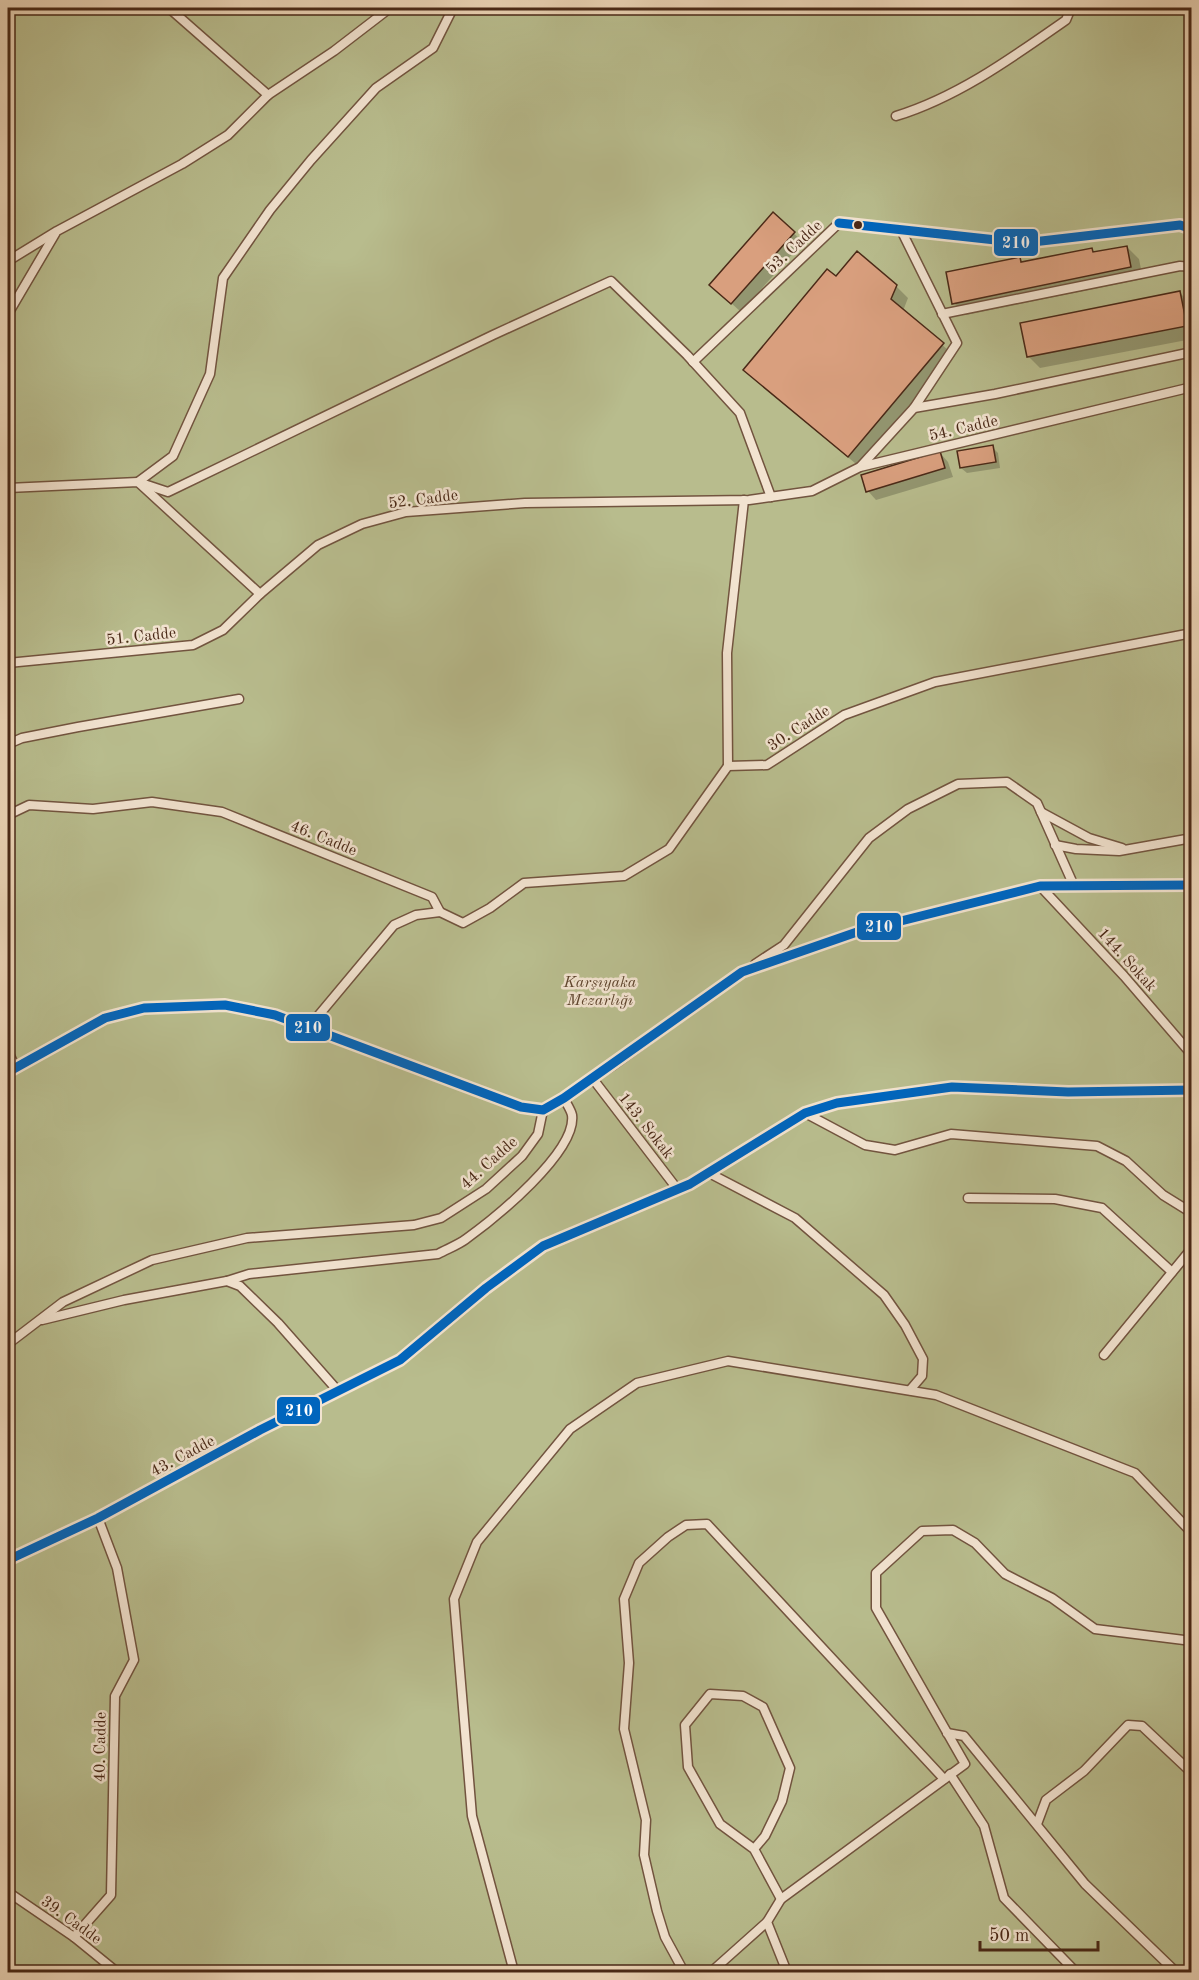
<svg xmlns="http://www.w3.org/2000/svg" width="1199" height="1980" viewBox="0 0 1199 1980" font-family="'Old Standard TT',serif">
  <rect width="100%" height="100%" fill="#ebd4b6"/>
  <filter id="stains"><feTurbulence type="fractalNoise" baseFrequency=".00333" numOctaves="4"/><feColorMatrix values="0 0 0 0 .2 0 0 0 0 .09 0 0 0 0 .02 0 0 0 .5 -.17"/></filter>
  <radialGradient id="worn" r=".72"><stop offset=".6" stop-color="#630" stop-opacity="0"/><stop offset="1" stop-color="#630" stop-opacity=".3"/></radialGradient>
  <rect fill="#b8bc8d" stroke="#817252" stroke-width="1.5" x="8" y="8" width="1183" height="1964"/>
  <g fill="#0003">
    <polygon points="773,214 803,242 741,312 720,293"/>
    <polygon points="1127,247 1139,259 1143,279 966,315 954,303 1019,258 1024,263 1092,250 1096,253"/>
    <polygon points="836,279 896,286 908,298 903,311 955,356 861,468 757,382 745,370"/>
    <polygon points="1180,293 1192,305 1192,339 1040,368 1028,356"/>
    <polygon points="992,447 998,453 1000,468 967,473 961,468"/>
    <polygon points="940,453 948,462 953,477 876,500 868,491"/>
  </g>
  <g fill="#d99f7e" stroke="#4a2917" stroke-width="1.5">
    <polygon points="773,212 795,232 731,304 709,285"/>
    <polygon points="1127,246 1131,267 952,304 946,272 1020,257 1021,262 1092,248 1093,252"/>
    <polygon points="857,251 897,285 891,299 944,343 848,457 743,370 827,269 836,276"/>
    <polygon points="1180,291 1187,326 1027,357 1020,323"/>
    <polygon points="993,445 996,462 960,468 957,451"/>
    <polygon points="940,451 945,468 866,492 861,475"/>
  </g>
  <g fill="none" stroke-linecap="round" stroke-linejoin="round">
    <g stroke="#72543f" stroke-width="11">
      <g id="service">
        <polyline points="169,8 268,95"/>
        <path d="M896,116c62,-19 117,-59 170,-96l5,-12"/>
        <polyline points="901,230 957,343 914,408"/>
        <polyline points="8,261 57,231 182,164 228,135 268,95 334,51 390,8"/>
        <polyline points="8,314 55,234"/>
        <polyline points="942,314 1180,266 1192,267"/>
        <polyline points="693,362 839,223 1024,243 1180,225 1192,229"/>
        <polyline points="861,466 914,408 995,394 1192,352"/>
        <polyline points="138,482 173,456 210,374 223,278 270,210 311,160 376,88 433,48 453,8"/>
        <polyline points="141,483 168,492 493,335 611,281 687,355 740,413 771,497"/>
        <polyline points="8,488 138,482 260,594 318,545 362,524 406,512 525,503 749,500 812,491 860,467 1192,387"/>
        <polyline points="8,663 193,645 223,630 260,594"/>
        <polyline points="8,744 22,738 78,727 239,699"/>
        <polyline points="728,766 727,653 744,500"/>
        <polyline points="1041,812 1089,838 1122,848"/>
        <polyline points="8,815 29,805 93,809 152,802 222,812 432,897 440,912 416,915 394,925 308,1028"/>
        <polyline points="1055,845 1076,849 1119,851 1192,838"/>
        <polyline points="1040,886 1124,976 1192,1055"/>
        <polyline points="440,912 463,923 490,908 524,883 624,876 669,849 728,766 767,765 844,715 935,682 1192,633"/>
        <polyline points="755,964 784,945 869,838 908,809 958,784 1007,782 1037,803 1074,886"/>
        <polyline points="8,1051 15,1067"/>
        <polyline points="8,1072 105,1018 144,1008 225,1005 275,1015 521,1107 543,1110"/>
        <polyline points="593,1079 678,1190"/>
        <polyline points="543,1110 564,1098 612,1066 742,972 857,932 1040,886 1192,885"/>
        <polyline points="805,1113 865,1145 895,1150 951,1134 1097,1146 1126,1161 1163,1195 1192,1213"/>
        <polyline points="709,1173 795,1218 884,1295 905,1325 923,1359 922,1376 910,1390"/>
        <polyline points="968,1198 1055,1199 1102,1208 1172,1272"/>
        <path d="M227,1281l22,-7 189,-20c9,-5 20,-9 28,-15 28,-20 111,-87 106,-124 -1,-5 -6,-12 -8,-17"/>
        <polyline points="42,1320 124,1300 227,1281 240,1286 278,1323 338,1391"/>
        <polyline points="8,1344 63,1302 152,1260 247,1238 414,1225 441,1218 486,1189 522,1156 538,1134 543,1110"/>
        <polyline points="1104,1355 1192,1248"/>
        <polyline points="8,1560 98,1518 260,1430 400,1360 486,1288 543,1246 659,1198 690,1184 805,1113 837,1103 952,1087 1068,1092 1192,1090"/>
        <polyline points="947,1733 964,1736 1085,1884 1176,1972"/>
        <polyline points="950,1774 984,1826 1004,1898 1076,1972"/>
        <polyline points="1037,1824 1046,1800 1084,1771 1128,1725 1142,1726 1192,1773"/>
        <polyline points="754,1849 765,1836 782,1801 790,1768 763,1707 743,1696 710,1694 685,1725 688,1767 720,1824 754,1849 781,1899"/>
        <polyline points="8,1892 74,1937 117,1972"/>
        <polyline points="74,1937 111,1895 115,1696 134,1660 117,1568 98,1518"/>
        <polyline points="514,1972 472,1816 454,1599 477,1542 570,1429 637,1383 728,1361 936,1395 1135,1473 1192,1533"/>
        <polyline points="684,1972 665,1937 657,1911 644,1855 646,1820 624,1729 629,1663 624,1599 639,1563 668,1537 686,1525 707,1524 944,1779"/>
        <polyline points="711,1972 767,1922"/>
        <polyline points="787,1972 767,1922 781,1899 965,1764 876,1608 876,1573 922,1531 953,1530 975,1543 1005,1574 1052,1598 1095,1629 1192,1641"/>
      </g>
    </g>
    <polyline stroke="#4a2917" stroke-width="3" stroke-dasharray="1.5 3" stroke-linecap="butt" points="8,1961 22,1972"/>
    <use href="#service" stroke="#f2e3d0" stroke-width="8"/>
    <g stroke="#f2e3d0" stroke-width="14">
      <g id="bus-1">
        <polyline points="839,223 1024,243 1180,225 1192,229"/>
        <polyline points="8,1072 105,1018 144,1008 225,1005 275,1015 521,1107 543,1110 564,1098 742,972 857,932 1040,886 1192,885"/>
        <polyline points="8,1560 98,1518 260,1430 400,1360 486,1288 543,1246 690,1184 805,1113 837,1103 952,1087 1068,1092 1192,1090"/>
      </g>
    </g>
    <use href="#bus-1" stroke="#0065bd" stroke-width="9"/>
  </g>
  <circle fill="#4a2917" stroke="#f2e3d0" stroke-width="2" cx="858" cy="225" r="5"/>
  <g text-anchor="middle" stroke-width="5" stroke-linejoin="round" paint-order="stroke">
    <g font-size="16" fill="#4a2917" stroke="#f2e3d0">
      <text transform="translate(793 246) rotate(-43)" y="6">53. Cadde</text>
      <text transform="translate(963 427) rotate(-13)" y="6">54. Cadde</text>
      <text transform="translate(423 498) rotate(-7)" y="6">52. Cadde</text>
      <text transform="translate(141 635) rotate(-6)" y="6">51. Cadde</text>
      <text transform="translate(798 727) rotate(-33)" y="6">30. Cadde</text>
      <text transform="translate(324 837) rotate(22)" y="6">46. Cadde</text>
      <text transform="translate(1128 959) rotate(48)" y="6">144. Sokak</text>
      <text transform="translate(647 1125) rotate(52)" y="6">143. Sokak</text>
      <text transform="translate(488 1162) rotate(-42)" y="6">44. Cadde</text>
      <text transform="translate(182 1455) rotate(-28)" y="6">43. Cadde</text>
      <text transform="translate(99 1747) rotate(-89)" y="6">40. Cadde</text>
      <text transform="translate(72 1919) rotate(36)" y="6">39. Cadde</text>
    </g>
    <g font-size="16" font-style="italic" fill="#60462f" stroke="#f2e3d0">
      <text x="600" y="987">Karşıyaka<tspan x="600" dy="18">Mezarlığı</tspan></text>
    </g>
  </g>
  <g stroke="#f2e3d0" stroke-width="2">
    <rect x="993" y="228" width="46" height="29" rx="6" fill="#0065bd"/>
    <rect x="856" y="912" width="46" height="29" rx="6" fill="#0065bd"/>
    <rect x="285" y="1013" width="46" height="29" rx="6" fill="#0065bd"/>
    <rect x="276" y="1396" width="45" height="29" rx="6" fill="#0065bd"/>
  </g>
  <g font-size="16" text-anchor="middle" font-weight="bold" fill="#fff">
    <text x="1016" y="248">210</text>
    <text x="879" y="932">210</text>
    <text x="308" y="1033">210</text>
    <text x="299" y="1416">210</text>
  </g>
  <rect width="1199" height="1980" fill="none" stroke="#ebd4b6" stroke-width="30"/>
  <rect x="9" y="9" width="1181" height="1962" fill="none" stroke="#4a2917" stroke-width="3"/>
  <rect x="15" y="15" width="1169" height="1950" fill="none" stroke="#4a2917" stroke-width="1.5"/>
  <path d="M980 1941v9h118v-9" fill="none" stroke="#4a2917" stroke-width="3"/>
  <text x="989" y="1941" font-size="18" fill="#4a2917" stroke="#f2e3d0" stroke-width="4.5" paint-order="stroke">50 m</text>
  <rect width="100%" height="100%" filter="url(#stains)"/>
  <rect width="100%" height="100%" fill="url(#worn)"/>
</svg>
